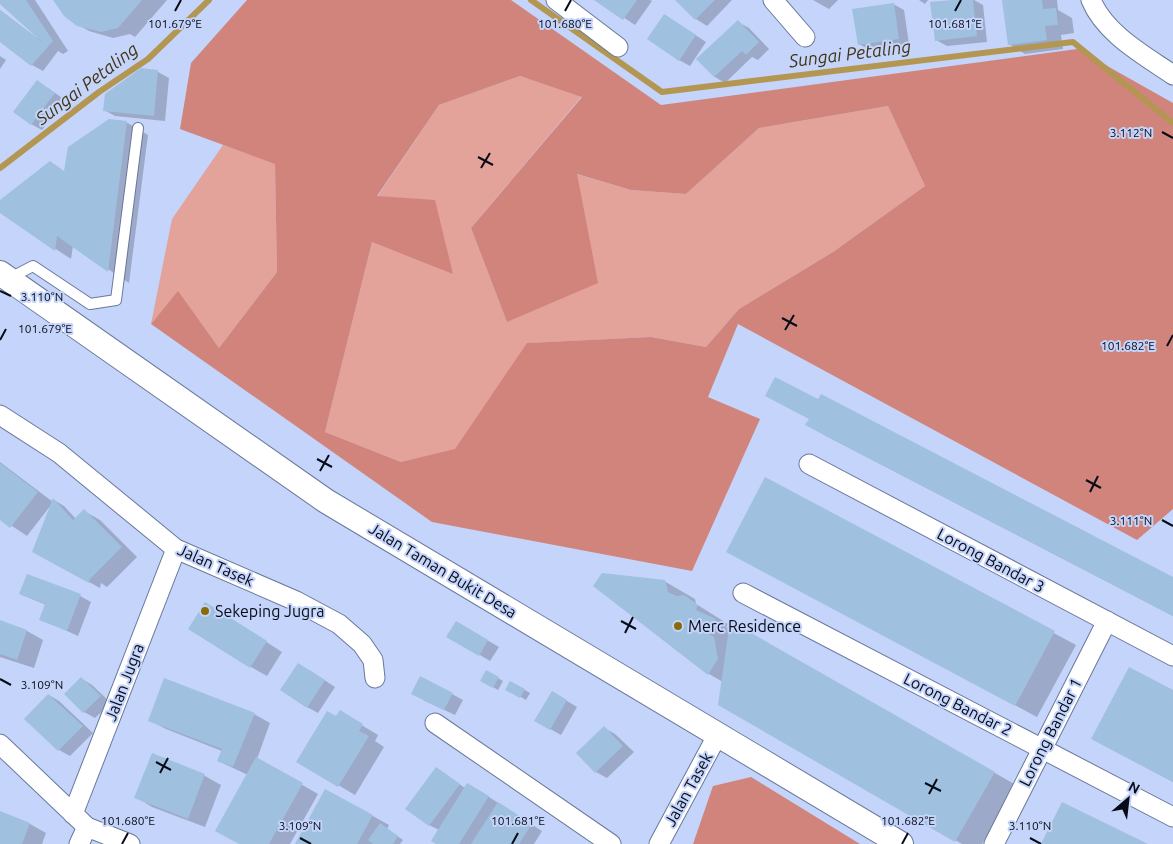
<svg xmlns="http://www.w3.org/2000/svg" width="1173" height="844" viewBox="0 0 1173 844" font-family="Ubuntu,sans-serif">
  <rect width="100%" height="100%" fill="#c4d4fa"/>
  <g fill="#e3a29a">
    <polygon points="520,76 582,96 471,228 507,322 576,174 631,190 686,194 759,128 888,106 925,186 833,252 739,309 706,347 651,337 528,343 455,450 401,462 325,432 372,242 453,273 377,197 439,105"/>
    <polygon points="223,145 275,163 277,272 219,348 178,292 151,324 172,219"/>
  </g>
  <g fill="#d0847c" fill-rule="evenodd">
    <path d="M247,0h264l150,105 416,-56 96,54v406l-36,31 -399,-216 -30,73 52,22 -68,152 -260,-49 -281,-198 27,-33 41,57 58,-76 -2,-108 -95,-35 11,-66zM520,76l62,21 -111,131 36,94 91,-39 -21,-109 54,16 55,4 73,-66 129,-22 37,80 -92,66 -94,57 -33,38 -55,-10 -124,6 -72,106 -54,13 -76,-30 47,-190 81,32 -18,-74 -58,-4 62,-91z"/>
    <polygon points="751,777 860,844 693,844 713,786"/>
  </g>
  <g fill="#0003">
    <polygon points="0,0 35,0 68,51 63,54 58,51 43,71 32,65 0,40 0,10 37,38 38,36"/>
    <polygon points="55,0 167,0 135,37 130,34 113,38 89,31 77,24 64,15"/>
    <polygon points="597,0 650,0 652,1 635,25"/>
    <polygon points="676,0 732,0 707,26 696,19"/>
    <polygon points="813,0 838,0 829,9"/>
    <polygon points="919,0 928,0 925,4"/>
    <polygon points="963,0 974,0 983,5 987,42 947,46 936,40"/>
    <polygon points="1003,0 1057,0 1058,10 1072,18 1074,33 1061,35 1063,49 1025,54 1009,44"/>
    <polygon points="893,4 904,10 909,44 870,50 859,44"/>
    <polygon points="665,15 706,42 690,66 679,60"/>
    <polygon points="738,22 749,28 769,49 758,60 752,57 725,83 715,77 698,59"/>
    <polygon points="0,56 6,60 0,69"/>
    <polygon points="158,72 169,78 165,121 115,116 104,110"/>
    <polygon points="48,88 65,100 42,130 31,124"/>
    <polygon points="126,122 148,135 129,283 73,246 71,259 0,212 0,202 66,172"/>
    <polygon points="807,425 1173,578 1173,616 828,437"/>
    <polygon points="0,462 53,502 54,500 64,506 76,519 84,511 100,520 137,557 107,587 101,583 100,588 45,558 51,505 27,536 0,518"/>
    <polygon points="766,479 1076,645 1037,717 749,563"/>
    <polygon points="664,581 695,599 696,604 728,624 726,627 730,629 731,623 1016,785 982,844 962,844 719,704 723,682 709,674 595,586"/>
    <polygon points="20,594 80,596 91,602 78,636 41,619 46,605"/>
    <polygon points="221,613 282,652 267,676 251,667"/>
    <polygon points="0,622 27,631 43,640 34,668 0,657"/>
    <polygon points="456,622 499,647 490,661 448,636"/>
    <polygon points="309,670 335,687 318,713 307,707"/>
    <polygon points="487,672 503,681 498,690 481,680"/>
    <polygon points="82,679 92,685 111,703 95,718 84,712"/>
    <polygon points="511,682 530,693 526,700 507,689"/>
    <polygon points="552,692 577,707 561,735 536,721"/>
    <polygon points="1173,692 1173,782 1092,739"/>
    <polygon points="452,694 463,700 455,715 423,700"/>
    <polygon points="49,695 59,701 93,733 70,756 59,750 26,719"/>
    <polygon points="340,712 378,735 375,741 384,747 355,795 298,761"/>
    <polygon points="254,714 270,723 257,759 318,794 290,844 240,844 248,775 218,761 222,751 166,729 149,720"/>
    <polygon points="604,728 615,734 634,752 607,778 596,772"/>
    <polygon points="153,755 205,776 221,785 205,827 152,807 136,797"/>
    <polygon points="436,768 465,788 478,790 542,831 534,844 438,844 439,830 429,825"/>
    <polygon points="326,790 389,825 387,829 403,840 400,844 296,844"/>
    <polygon points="0,812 30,824 46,833 42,844 0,844"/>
  </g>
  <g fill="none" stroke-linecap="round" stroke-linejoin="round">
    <g stroke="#b39651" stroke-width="6">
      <polyline points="531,0 662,92 1073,42 1173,123"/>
      <polyline points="0,168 99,92 148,59 209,0"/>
    </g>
  </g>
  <g fill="#a0c0df">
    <polygon points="0,0 26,0 53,41 31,66 0,42 0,10 43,43 0,4"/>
    <polygon points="53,0 142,0 118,28 101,32 77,26 64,16"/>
    <polygon points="594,0 637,0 623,20"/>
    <polygon points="675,0 715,0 695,20"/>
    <polygon points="952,0 973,0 977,36 935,41 930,2"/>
    <polygon points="1002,0 1042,0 1043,9 1056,8 1058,25 1045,26 1047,40 1008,45"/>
    <polygon points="894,3 899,39 858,45 852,9"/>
    <polygon points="664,14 696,35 679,61 647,39"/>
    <polygon points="738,20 759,42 746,55 742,51 714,77 696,59"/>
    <polygon points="141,68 158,70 154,116 103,111 105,94"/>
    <polygon points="37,80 55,93 31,125 13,112"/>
    <polygon points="109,119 127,121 108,272 57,236 55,251 0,213 0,200 50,161 64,171 68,147"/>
    <polygon points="775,377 818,399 821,394 1173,577 1173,616 805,425 809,419 765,396"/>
    <polygon points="0,463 38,492 10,528 0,520"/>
    <polygon points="765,477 1055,631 1015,706 726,552"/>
    <polygon points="53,498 73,520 84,509 122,547 90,579 89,583 32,552"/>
    <polygon points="602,573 665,580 668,592 677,596 684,595 698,605 696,610 716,619 707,633 714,637 718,659 708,675 593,586"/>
    <polygon points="27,574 81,594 67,631 39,620 45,604 19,594"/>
    <polygon points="205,602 267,641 250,668 188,629"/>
    <polygon points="0,620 27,630 17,660 0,654"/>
    <polygon points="456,621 488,640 479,656 446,637"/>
    <polygon points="730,621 995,772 955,842 718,705"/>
    <polygon points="298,663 325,680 307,708 280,690"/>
    <polygon points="1129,667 1173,690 1173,782 1091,739"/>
    <polygon points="486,670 499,677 493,688 480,681"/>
    <polygon points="420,676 453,693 444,710 411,694"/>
    <polygon points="81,677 101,696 83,713 64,694"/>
    <polygon points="164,678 255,713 233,767 217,761 222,749 148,721"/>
    <polygon points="510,681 525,689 520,698 505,690"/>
    <polygon points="552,691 567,700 550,730 534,721"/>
    <polygon points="48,694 83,726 58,751 24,719"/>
    <polygon points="340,710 363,724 359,731 369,736 338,787 296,762 327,711 336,716"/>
    <polygon points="604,726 623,746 595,773 576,753"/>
    <polygon points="152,753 205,774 188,819 134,798"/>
    <polygon points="256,757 303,783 269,844 239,844 215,831"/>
    <polygon points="436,767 460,784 429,826 405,809"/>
    <polygon points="467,783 489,796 459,844 436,844 431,841"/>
    <polygon points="325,789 373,815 357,844 295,844"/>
    <polygon points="498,802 532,824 519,844 471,844"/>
    <polygon points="1062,802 1148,844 1041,844"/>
    <polygon points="0,811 30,823 22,844 0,844"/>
    <polygon points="380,823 398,836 393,844 373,844 368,840"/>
  </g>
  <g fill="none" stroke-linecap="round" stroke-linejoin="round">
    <g stroke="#69789a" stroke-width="12">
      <polyline id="service" points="10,278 33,266 90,304 116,300 138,128"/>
    </g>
    <g stroke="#69789a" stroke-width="21">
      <g id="minor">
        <polyline points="556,0 618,47"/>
        <polyline points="773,0 805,37"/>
        <path d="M1091,0c14,34 53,55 82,75"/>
        <polyline points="0,415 59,453 176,549 296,601 339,624 362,644 373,660 375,678"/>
        <polyline points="809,464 1173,656"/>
        <polyline points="743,593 1173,817"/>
        <polyline points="435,723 611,844"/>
        <polyline points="0,744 87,827 130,844"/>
        <polyline points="73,814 176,549"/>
        <polyline points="79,844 87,827"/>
        <polyline points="659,844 718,734"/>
        <polyline points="994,844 1107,621"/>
      </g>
    </g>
    <g stroke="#69789a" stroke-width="26">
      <polyline id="tertiary" points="0,273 326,501 901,844"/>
    </g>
    <use href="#service" stroke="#fff" stroke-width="10"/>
    <use href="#minor" stroke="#fff" stroke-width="19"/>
    <use href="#tertiary" stroke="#fff" stroke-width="24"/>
  </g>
  <path fill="none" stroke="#070b17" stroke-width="2" d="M175,11l6,-11M565,11l6,-11M955,11l6,-11M1162,132l11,6M478,157l15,8M481,168l9,-15M0,291l11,5M782,318l15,8M785,330l9,-15M0,340l6,-11M1167,346l6,-11M317,459l15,8M320,471l9,-16M1086,480l15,8M1090,492l8,-16M1162,520l11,6M621,621l15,8M625,633l8,-16M0,679l11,6M156,762l15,8M160,773l8,-15M925,783l16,8M929,794l8,-15M300,838l11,6M1030,838l11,6M122,844l6,-11M512,844l6,-11M902,844l6,-11"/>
  <g fill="#8b6a0a" stroke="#c4d4fa" stroke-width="2">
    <circle cx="205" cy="611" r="5"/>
    <circle cx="678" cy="626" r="5"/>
  </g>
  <g text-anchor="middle" stroke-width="4" stroke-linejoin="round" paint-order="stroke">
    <g font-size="16" fill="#070b17" stroke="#c4d4fa">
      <text transform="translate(991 560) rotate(28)" y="6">Lorong Bandar 3</text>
      <text transform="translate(216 565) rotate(24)" y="6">Jalan Tasek</text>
      <text transform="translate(443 570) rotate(31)" y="6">Jalan Taman Bukit Desa</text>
      <text transform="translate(124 682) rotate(-69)" y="6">Jalan Jugra</text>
      <text transform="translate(958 704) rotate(27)" y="6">Lorong Bandar 2</text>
      <text transform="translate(1050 732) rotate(-63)" y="6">Lorong Bandar 1</text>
      <text transform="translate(688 789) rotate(-61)" y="6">Jalan Tasek</text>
    </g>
    <g font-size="16" fill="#070b17" stroke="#c4d4fa" text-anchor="start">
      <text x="215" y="617">Sekeping Jugra</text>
      <text x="688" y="632">Merc Residence</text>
    </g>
    <g font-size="18" font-style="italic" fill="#423516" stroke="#c4d4fa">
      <text transform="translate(850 54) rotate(-7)" y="6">Sungai Petaling</text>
      <text transform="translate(87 84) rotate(-37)" y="6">Sungai Petaling</text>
    </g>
  </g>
  <g font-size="12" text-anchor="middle" fill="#070b17" stroke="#c4d4fa" stroke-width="4" stroke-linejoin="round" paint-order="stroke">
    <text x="175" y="28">101.679°E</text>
    <text x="565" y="28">101.680°E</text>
    <text x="955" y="28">101.681°E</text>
    <text x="1131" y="137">3.112°N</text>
    <text x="42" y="301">3.110°N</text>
    <text x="45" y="333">101.679°E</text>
    <text x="1128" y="350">101.682°E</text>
    <text x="1131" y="525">3.111°N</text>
    <text x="42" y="689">3.109°N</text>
    <text x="128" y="825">101.680°E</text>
    <text x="518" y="825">101.681°E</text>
    <text x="908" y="825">101.682°E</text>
    <text x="300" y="830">3.109°N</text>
    <text x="1030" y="830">3.110°N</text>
  </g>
  <g transform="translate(1128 799) rotate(28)" stroke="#c4d4fa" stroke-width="4" paint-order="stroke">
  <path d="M0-4L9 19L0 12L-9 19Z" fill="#070b17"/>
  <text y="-8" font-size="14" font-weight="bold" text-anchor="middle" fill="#070b17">N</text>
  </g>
</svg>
